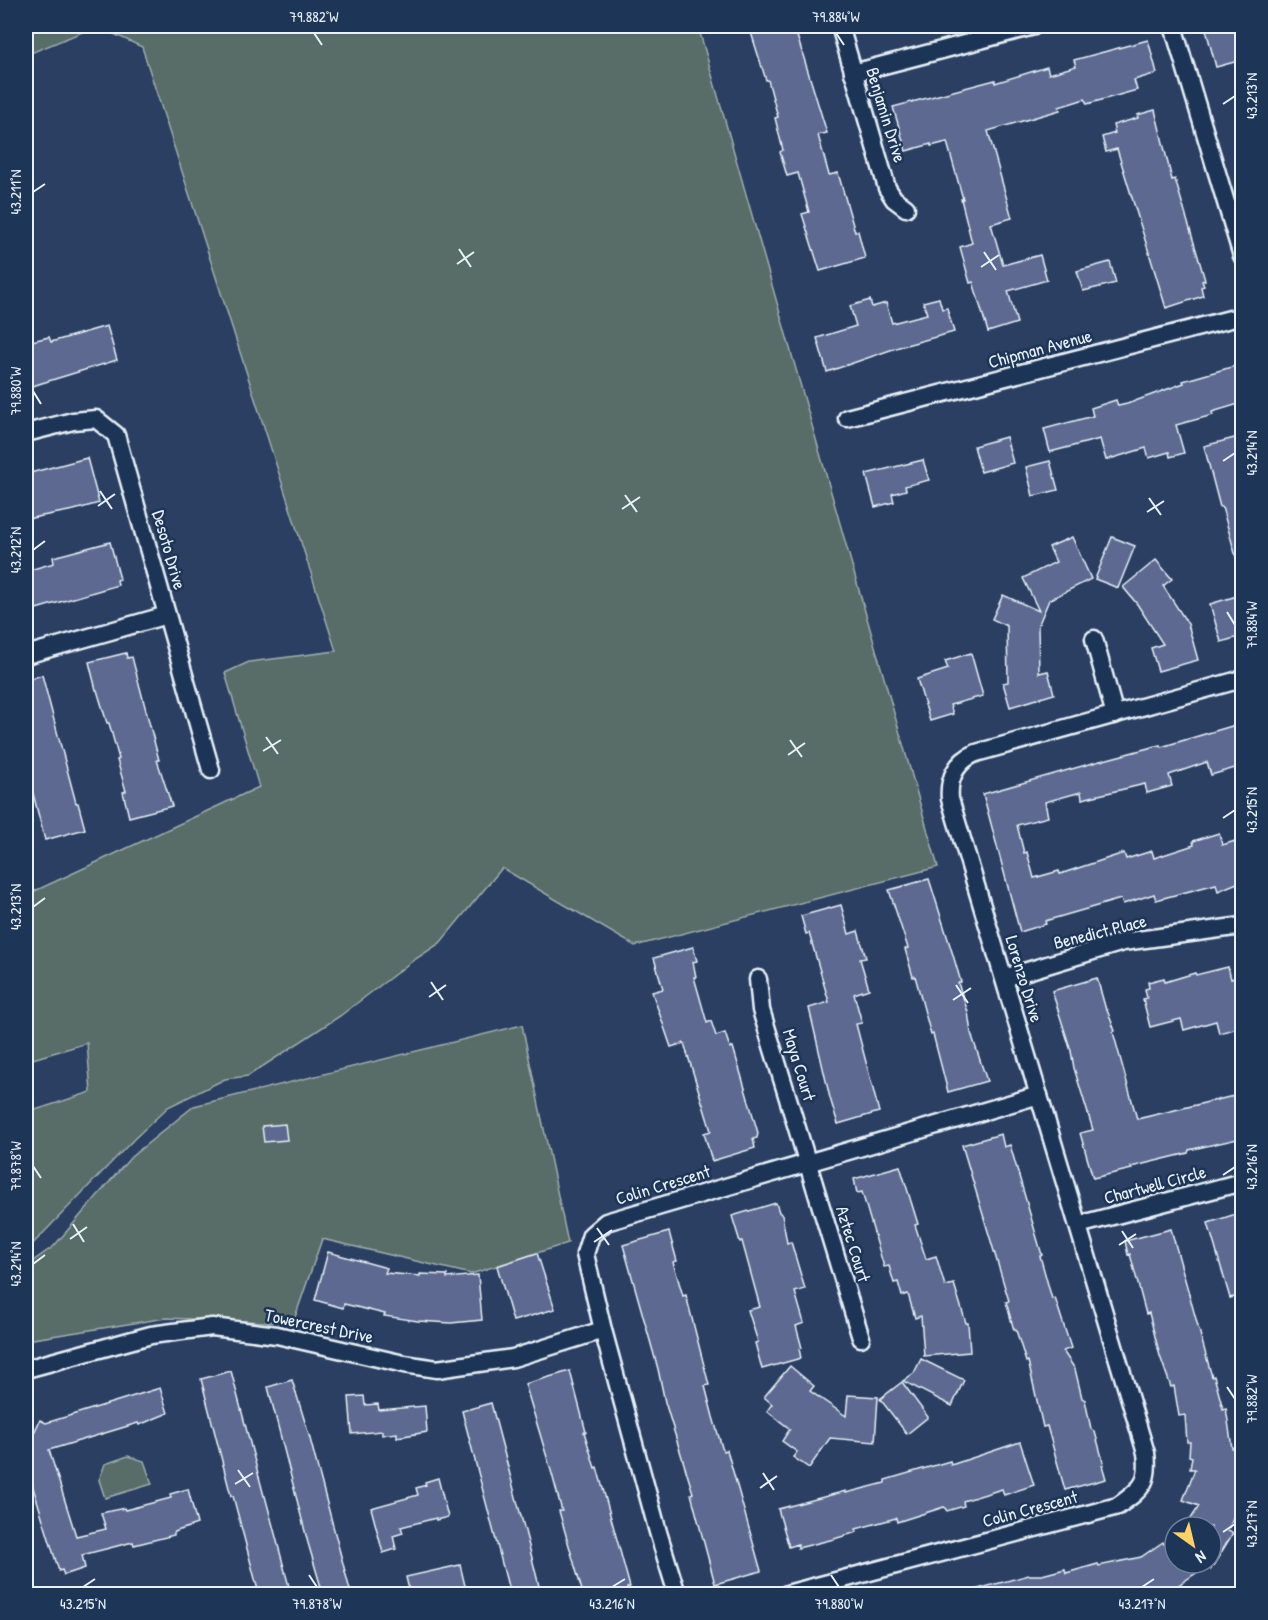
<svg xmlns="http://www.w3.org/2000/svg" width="1268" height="1620" viewBox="0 0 1268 1620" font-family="'Patrick Hand',sans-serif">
  <rect width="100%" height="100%" fill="#2a3f62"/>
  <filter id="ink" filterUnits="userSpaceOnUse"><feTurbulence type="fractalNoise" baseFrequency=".0167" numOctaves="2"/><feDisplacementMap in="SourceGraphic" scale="12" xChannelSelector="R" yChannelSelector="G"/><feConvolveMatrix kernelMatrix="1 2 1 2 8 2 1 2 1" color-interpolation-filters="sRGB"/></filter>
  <g filter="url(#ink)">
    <g fill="#586c68" stroke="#a0aeb0" stroke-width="1.5">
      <polygon points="26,26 698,26 938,867 635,946 502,868 440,943 411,962 340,1016 248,1076 225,1079 168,1107 134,1139 26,1251 26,1113 91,1092 87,1043 26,1061 26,895 259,787 225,673 249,662 336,651 142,47 97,26 26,55"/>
      <polygon points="522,1025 568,1243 471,1274 322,1239 293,1323 166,1318 26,1340 26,1266 54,1246 131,1157 194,1106"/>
      <polygon points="128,1456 144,1461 152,1484 105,1498 99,1480 105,1464"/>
    </g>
    <g fill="#5d6990" stroke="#e8f1f8" stroke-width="1.5">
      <polygon points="749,26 794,26 827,133 818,135 829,175 838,173 855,232 858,231 865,258 820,271 802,214 809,212 798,173 787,176 780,152 783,150 775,118 778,117 768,80 766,80"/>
      <polygon points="1205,26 1242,26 1242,60 1216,67"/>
      <polygon points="1148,40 1157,73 1134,80 1137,90 1087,104 1085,99 1059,107 1060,110 988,131 1012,218 991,224 1003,265 1040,255 1047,280 1008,291 1017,323 988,332 973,282 970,283 960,247 972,243 961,199 963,199 947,142 931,146 931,144 906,151 893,107 995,80 995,83 1047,67 1049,74 1076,66 1074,60"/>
      <polygon points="1155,110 1172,180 1175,179 1205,280 1202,281 1204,286 1201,287 1203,296 1166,308 1117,149 1106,152 1102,137 1115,133 1113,125 1138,118 1137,115"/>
      <polygon points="1110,262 1116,283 1083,291 1077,271"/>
      <polygon points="939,298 942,309 947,308 954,332 899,347 827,372 817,338 856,326 850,306 870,300 872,307 886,303 892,323 927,314 923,302"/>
      <polygon points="107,326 117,360 29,387 26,375 26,347 32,345 32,341 49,337 51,342"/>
      <polygon points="1242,364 1242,403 1212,412 1213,415 1176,425 1184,453 1170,457 1169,452 1149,458 1146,448 1106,460 1100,439 1050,452 1044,429 1093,416 1091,408 1116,400 1118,406 1127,404 1184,383 1183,381"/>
      <polygon points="1242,436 1242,564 1238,564 1222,507 1220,507 1204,446"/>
      <polygon points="1006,437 1013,463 981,472 974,446"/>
      <polygon points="87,458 99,503 74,510 26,519 26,474"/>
      <polygon points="923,460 929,480 905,486 906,490 892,494 894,502 875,507 866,474"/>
      <polygon points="1050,461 1058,490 1033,496 1026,467"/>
      <polygon points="1072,537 1091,579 1049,600 1038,626 1039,673 1048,671 1054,694 1010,707 1003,683 1008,682 1007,626 992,619 1003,595 1039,611 1023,578 1056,562 1049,547"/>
      <polygon points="1112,537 1135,546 1118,588 1095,579"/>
      <polygon points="110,542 120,579 117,580 118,585 26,612 26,571 54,563 53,557"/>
      <polygon points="1156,560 1172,579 1163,586 1188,624 1198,660 1158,671 1151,648 1163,644 1137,604 1123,587"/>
      <polygon points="1237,596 1242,613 1242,636 1221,642 1210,604"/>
      <polygon points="126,653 127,658 132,657 159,760 157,760 172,806 129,817 123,792 126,791 117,760 119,759 109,723 107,723 97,690 96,690 89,662"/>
      <polygon points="971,653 983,696 950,705 953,714 930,721 917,679 948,669 945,661"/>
      <polygon points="42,675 76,803 78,803 85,829 45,840 29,778 26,779 26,680"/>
      <polygon points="1242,723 1242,766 1211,775 1207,762 1169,775 1172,786 1147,793 1145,784 1082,799 1081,792 1045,802 1048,817 1017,825 1024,853 1027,852 1034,878 1059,871 1060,874 1124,853 1126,859 1152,851 1154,858 1194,845 1193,841 1219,833 1222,845 1242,839 1242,881 1218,891 1216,884 1156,900 1154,894 1123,904 1121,899 1045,921 1046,924 1020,932 983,794 1100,761 1160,745 1161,747"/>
      <polygon points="929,879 953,955 961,982 958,983 968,1012 971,1033 987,1081 948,1092 933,1034 931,1035 915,976 913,977 905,949 908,948 889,890"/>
      <polygon points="841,905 849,934 858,931 866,958 860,959 869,989 854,994 862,1023 856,1024 879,1112 838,1124 830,1098 809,1008 829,1002 809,933 806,934 801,916"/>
      <polygon points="693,947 697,961 693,962 696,977 694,977 707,1023 711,1021 716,1036 725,1033 730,1048 733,1047 758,1133 757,1138 753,1139 755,1148 712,1161 704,1133 711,1131 684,1043 671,1047 652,992 663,989 654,958"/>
      <polygon points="1228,967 1231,979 1242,976 1242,1027 1219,1033 1216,1021 1184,1030 1181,1019 1150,1027 1143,999 1147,998 1145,989 1149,988 1148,982 1164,978 1165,982 1195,973 1196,975"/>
      <polygon points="1097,978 1106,1010 1107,1010 1115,1031 1113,1032 1137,1119 1242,1094 1242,1138 1189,1150 1188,1153 1131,1167 1132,1169 1093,1178 1080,1133 1093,1130 1074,1068 1071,1051 1052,991"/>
      <polygon points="285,1124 287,1140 264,1142 262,1126"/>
      <polygon points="1001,1134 1004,1147 1010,1145 1037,1238 1042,1255 1040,1256 1052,1299 1055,1298 1071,1348 1063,1351 1075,1369 1082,1398 1085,1400 1091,1429 1095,1432 1104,1465 1102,1465 1106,1479 1065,1490 1047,1426 1043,1427 1028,1361 1026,1362 1016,1330 1014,1330 1006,1302 1009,1301 962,1145"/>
      <polygon points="900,1166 918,1224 915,1225 926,1259 936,1256 945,1286 954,1284 966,1323 968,1323 970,1352 924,1356 921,1316 915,1318 908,1294 902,1296 898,1282 894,1283 889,1266 884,1267 862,1192 857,1193 854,1179"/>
      <polygon points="776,1203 779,1212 782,1215 787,1243 791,1242 805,1289 795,1292 804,1323 796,1326 802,1348 799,1349 801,1358 762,1369 755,1343 758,1342 748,1310 760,1307 742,1241 740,1242 732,1216"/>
      <polygon points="1242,1212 1242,1295 1230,1298 1208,1223"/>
      <polygon points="1171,1229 1212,1377 1214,1376 1223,1409 1226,1408 1232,1448 1238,1448 1234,1490 1242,1493 1242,1496 1228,1531 1233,1533 1211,1569 1211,1527 1186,1527 1199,1506 1183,1500 1195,1469 1190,1469 1192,1457 1189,1456 1190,1442 1187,1442 1185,1415 1179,1416 1174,1386 1171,1387 1160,1356 1149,1313 1146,1314 1130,1254 1128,1255 1125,1241"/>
      <polygon points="669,1232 677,1261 673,1262 683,1296 686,1295 709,1385 705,1386 713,1417 723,1451 727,1450 761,1571 715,1584 691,1494 693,1493 665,1402 658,1369 623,1245"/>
      <polygon points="328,1252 387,1268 385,1273 420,1276 420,1274 447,1275 447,1278 478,1275 482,1320 451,1323 418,1321 384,1316 385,1314 344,1304 343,1308 315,1300"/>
      <polygon points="537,1253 555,1309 513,1321 497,1266"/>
      <polygon points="921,1359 964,1380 952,1406 903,1381 914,1373"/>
      <polygon points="790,1366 814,1386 810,1391 846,1416 848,1395 878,1397 875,1442 830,1438 809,1468 793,1457 797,1452 782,1441 790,1429 767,1411 772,1404 764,1397"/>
      <polygon points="231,1371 264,1496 265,1496 291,1594 259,1594 233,1496 231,1496 201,1379"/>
      <polygon points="570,1371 586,1432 584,1432 595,1468 597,1467 630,1587 627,1588 629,1594 583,1594 559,1511 562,1511 552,1474 525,1384"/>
      <polygon points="292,1380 309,1435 351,1594 323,1594 308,1543 268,1387"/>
      <polygon points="902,1382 928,1417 907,1434 880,1399"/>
      <polygon points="160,1388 168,1413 139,1425 138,1423 49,1450 76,1536 106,1529 101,1513 124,1508 125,1510 171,1498 170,1494 188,1489 197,1524 174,1532 174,1535 134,1545 133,1542 82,1555 85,1568 64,1575 62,1570 59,1571 26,1465 26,1450 40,1420 46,1423"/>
      <polygon points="364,1396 365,1405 378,1404 379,1410 425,1406 427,1432 397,1437 397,1433 382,1435 382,1431 352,1434 349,1397"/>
      <polygon points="491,1403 530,1550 541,1594 510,1594 462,1411"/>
      <polygon points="1020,1442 1034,1485 1004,1495 1002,1489 963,1501 964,1506 947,1511 944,1507 897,1522 896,1518 856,1529 857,1532 834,1539 798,1548 798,1544 789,1547 778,1509 846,1491 846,1493 885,1483 885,1480 950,1461 951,1465"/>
      <polygon points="438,1478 448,1517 436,1520 436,1518 401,1527 403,1533 393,1536 396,1549 383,1553 371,1508 418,1495 416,1488 426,1485 425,1482"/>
      <polygon points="1170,1541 1175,1548 1175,1563 1211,1563 1165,1594 975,1594 974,1590 1029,1575 1042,1575 1065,1569 1066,1573 1098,1564 1099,1566 1141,1557 1163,1542 1164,1544"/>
      <polygon points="460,1565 467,1594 410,1594 406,1577"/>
    </g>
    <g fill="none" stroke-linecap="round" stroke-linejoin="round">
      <g stroke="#e8f1f8" stroke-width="21">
        <g id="street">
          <polyline points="840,26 887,188 894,199 906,208"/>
          <polyline points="1173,26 1242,256"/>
          <polyline points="853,73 1034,26"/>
          <polyline points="847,418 1242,316"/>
          <polyline points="26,433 73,421 96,419 116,435 211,770"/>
          <polyline points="1094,639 1115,715"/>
          <polyline points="26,655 167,615"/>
          <polyline points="1004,978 1123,942 1242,926"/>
          <polyline points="758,979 761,1010 861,1338"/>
          <polyline points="1078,1225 1242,1182"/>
          <polyline points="26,1369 151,1335 212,1327 277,1335 404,1364 437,1369 513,1358 603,1330"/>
          <polyline points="677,1594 658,1532 603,1330 585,1254 591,1235 606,1222 1039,1095"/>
          <path d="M787,1594l331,-88c23,-17 32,-22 28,-53l-196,-654c-2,-21 7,-38 26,-46l266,-74"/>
        </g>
      </g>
      <use href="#street" stroke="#1d3557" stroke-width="16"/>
    </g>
  </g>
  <path fill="none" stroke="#e8f1f8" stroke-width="2" d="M314,33l8,12M836,33l8,12M1223,104l12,-8M33,192l12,-8M459,249l12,18M984,252l12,18M457,264l17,-12M981,267l18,-12M33,391l8,13M1223,461l12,-8M100,491l12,18M625,495l12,17M1149,498l12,17M98,506l17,-12M622,509l18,-12M1147,512l17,-11M33,550l12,-9M1227,612l8,13M266,737l12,17M790,740l12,17M263,751l18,-11M788,755l17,-12M1223,818l12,-8M33,907l12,-9M431,982l12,18M956,985l12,18M429,997l17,-12M953,1000l18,-12M33,1166l8,12M1223,1175l12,-8M73,1224l11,18M597,1228l12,17M1122,1231l11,17M70,1239l17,-12M594,1242l18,-12M1119,1245l17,-11M33,1264l12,-9M1227,1387l8,12M238,1470l12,17M763,1473l11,17M235,1484l18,-11M760,1488l17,-12M1223,1532l12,-8M309,1575l8,12M831,1575l8,12M83,1587l12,-8M612,1587l13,-8M1142,1587l12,-8"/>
  <g text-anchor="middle" stroke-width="5" stroke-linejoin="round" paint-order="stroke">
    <g font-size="18" fill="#e8f1f8" stroke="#1d3557">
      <text transform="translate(886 115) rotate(73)" y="6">Benjamin Drive</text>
      <text transform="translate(1040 349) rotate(-15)" y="6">Chipman Avenue</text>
      <text transform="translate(169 550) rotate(74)" y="6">Desoto Drive</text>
      <text transform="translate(1100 932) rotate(-14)" y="6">Benedict Place</text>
      <text transform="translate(1024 979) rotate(73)" y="6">Lorenzo Drive</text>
      <text transform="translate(799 1065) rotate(73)" y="6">Maya Court</text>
      <text transform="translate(663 1185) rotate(-17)" y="6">Colin Crescent</text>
      <text transform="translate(1155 1185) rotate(-15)" y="6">Chartwell Circle</text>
      <text transform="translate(853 1244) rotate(73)" y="6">Aztec Court</text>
      <text transform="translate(319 1326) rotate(12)" y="6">Towercrest Drive</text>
      <text transform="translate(1030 1509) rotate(-15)" y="6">Colin Crescent</text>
    </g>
  </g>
  <rect width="1268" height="1620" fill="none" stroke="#1d3557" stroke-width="66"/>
  <g transform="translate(1193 1545) rotate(146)"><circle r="28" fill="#1d3557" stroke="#6e8097" stroke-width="1.5"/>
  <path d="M0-4.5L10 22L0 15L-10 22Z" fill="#ffd166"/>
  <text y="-9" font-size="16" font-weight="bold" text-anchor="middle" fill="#e8f1f8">N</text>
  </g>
  <rect x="33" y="33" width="1202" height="1554" fill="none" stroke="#e8f1f8" stroke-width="2"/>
  <g font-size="15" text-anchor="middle" fill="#e8f1f8">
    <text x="314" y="22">79.882°W</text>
    <text x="836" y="22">79.884°W</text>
    <text transform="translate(1252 96) rotate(-90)" y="5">43.213°N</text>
    <text transform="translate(16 192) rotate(-90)" y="5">43.211°N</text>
    <text transform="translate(16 391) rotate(-90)" y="5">79.880°W</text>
    <text transform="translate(1252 453) rotate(-90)" y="5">43.214°N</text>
    <text transform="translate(16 550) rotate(-90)" y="5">43.212°N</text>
    <text transform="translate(1252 625) rotate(-90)" y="5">79.884°W</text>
    <text transform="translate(1252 810) rotate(-90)" y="5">43.215°N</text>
    <text transform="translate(16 907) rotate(-90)" y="5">43.213°N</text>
    <text transform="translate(16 1166) rotate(-90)" y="5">79.878°W</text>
    <text transform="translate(1252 1167) rotate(-90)" y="5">43.216°N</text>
    <text transform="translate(16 1264) rotate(-90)" y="5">43.214°N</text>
    <text transform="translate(1252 1399) rotate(-90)" y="5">79.882°W</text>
    <text transform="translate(1252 1524) rotate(-90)" y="5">43.217°N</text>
    <text x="83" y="1609">43.215°N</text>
    <text x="317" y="1609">79.878°W</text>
    <text x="612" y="1609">43.216°N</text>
    <text x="839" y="1609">79.880°W</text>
    <text x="1142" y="1609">43.217°N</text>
  </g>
</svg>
